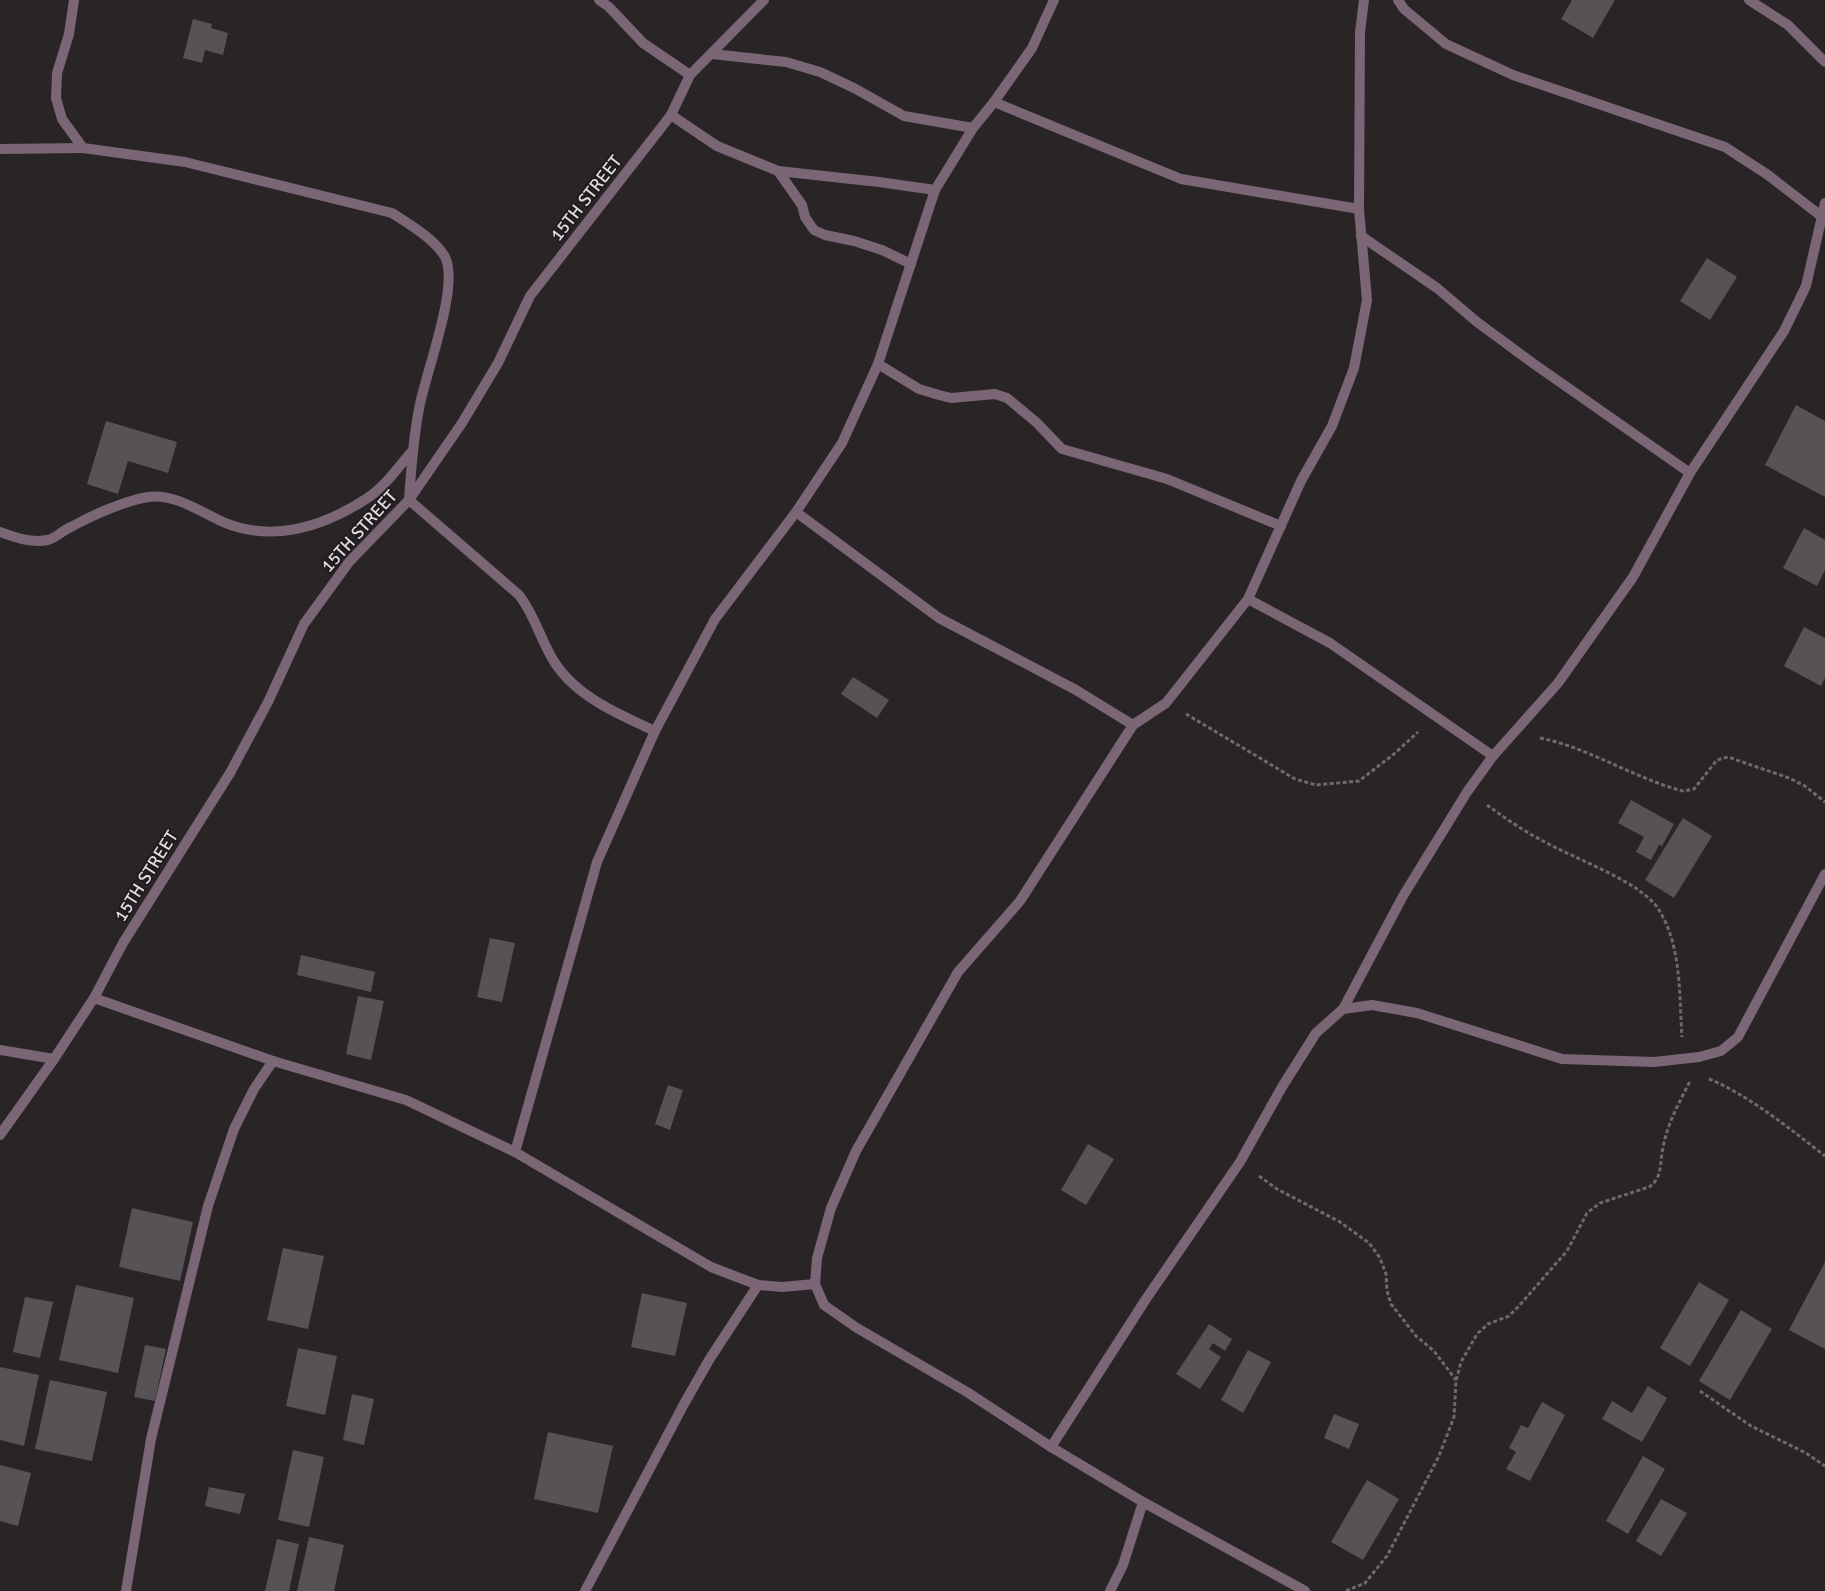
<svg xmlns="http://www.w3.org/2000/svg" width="1825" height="1591" viewBox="0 0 1825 1591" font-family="Signika,sans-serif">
  <rect width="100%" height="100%" fill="#292527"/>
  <g fill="#565255">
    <polygon points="1572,0 1615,0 1593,38 1561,19"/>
    <polygon points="193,19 212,24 211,28 228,33 223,55 205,50 202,63 183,58"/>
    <polygon points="1707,258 1737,277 1710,320 1680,301"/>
    <polygon points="1796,405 1825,421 1825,497 1765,465"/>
    <polygon points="106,421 177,442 168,473 128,461 118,494 87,484"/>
    <polygon points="1804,528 1825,540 1825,570 1817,586 1783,568"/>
    <polygon points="1804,627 1825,638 1825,678 1821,686 1784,666"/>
    <polygon points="853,677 889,700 877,718 841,694"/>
    <polygon points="1631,800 1674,824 1662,846 1659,845 1651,860 1636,852 1644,837 1618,823"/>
    <polygon points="1683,818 1712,836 1674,898 1645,880"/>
    <polygon points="490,938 515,943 502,1002 477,997"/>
    <polygon points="301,955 375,972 371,992 297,975"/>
    <polygon points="358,996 384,1001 371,1060 346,1054"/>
    <polygon points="668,1085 683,1090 670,1130 655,1124"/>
    <polygon points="1088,1144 1114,1159 1086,1205 1061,1190"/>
    <polygon points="132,1208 193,1222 180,1281 119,1267"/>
    <polygon points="283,1248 324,1256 308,1329 267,1320"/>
    <polygon points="1825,1262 1825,1349 1789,1330"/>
    <polygon points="1699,1282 1729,1300 1690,1366 1660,1348"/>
    <polygon points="76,1285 134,1298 118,1373 59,1360"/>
    <polygon points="642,1293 687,1303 675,1356 631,1347"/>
    <polygon points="25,1297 53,1302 40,1358 13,1352"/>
    <polygon points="1741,1310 1772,1329 1730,1400 1699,1381"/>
    <polygon points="1209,1324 1232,1339 1225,1351 1213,1343 1209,1349 1221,1357 1200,1389 1176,1374"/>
    <polygon points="145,1345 166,1349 155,1401 134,1397"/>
    <polygon points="298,1348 337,1356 325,1415 286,1406"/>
    <polygon points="1248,1350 1271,1362 1243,1413 1221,1400"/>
    <polygon points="0,1367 39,1375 24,1446 0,1440"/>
    <polygon points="50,1380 107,1392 92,1461 35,1449"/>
    <polygon points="1648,1386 1667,1398 1642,1442 1602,1419 1612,1401 1632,1413"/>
    <polygon points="352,1394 374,1399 364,1445 343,1440"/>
    <polygon points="1542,1402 1565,1415 1530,1481 1506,1469 1516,1452 1509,1448 1521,1425 1528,1428"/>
    <polygon points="1334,1414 1359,1424 1349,1449 1324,1438"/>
    <polygon points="548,1432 613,1446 598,1513 534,1499"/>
    <polygon points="293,1450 324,1457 309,1527 278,1520"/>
    <polygon points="1643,1456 1665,1469 1628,1534 1606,1521"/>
    <polygon points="0,1465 31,1473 18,1526 0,1521"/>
    <polygon points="1367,1480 1399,1499 1363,1560 1331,1542"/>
    <polygon points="209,1487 245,1494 240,1514 205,1506"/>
    <polygon points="1661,1499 1687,1513 1661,1556 1636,1541"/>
    <polygon points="309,1537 344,1545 334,1591 297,1591"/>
    <polygon points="277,1539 299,1544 289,1591 265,1591"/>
  </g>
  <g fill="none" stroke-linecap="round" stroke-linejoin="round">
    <g stroke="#6e6a6c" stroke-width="3" stroke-dasharray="4 2.5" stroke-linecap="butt">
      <polyline points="1186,714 1295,779 1316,785 1359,781 1394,754 1418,732"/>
      <path d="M1540,738c50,10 93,40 143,53l11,-2 23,-29 11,-3 61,21 16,8 20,16"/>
      <path d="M1487,805c18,13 38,27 58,37 30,17 97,40 114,68 23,37 20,86 23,127"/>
      <path d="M1709,1079c38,15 84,52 116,77"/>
      <polyline points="1259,1176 1277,1189 1340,1222 1369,1243 1380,1258 1386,1274 1387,1291 1391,1304 1416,1336 1434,1351 1456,1380"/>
      <polyline points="1700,1391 1751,1426 1806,1453 1825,1466"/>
      <path d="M1346,1591l19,-8 22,-27 52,-100 15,-39 2,-36 5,-19 16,-28 11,-10 21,-8 9,-9 49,-56 20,-38 13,-10 49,-16c12,-8 11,-20 13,-34 4,-27 16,-48 28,-72"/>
    </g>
    <g stroke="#7b6675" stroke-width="10">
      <path d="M74,0l-5,34 -12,39 -1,25 6,21 21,29 102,14 207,51c17,11 43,26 53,44 15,29 -20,117 -26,152 -6,30 -8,61 -10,91l110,95c17,22 21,45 36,68 22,34 65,52 100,68"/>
      <polyline points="599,0 609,7 643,43 690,75"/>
      <polyline points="1398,0 1404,9 1446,44 1513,75 1725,147 1768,175 1821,216"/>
      <polyline points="1749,0 1788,25 1825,62"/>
      <polyline points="712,54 786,62 820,72 854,88 904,116 973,128"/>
      <polyline points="994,102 1181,179 1359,209"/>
      <polyline points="671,115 717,146 778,171 802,205 805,217 814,230 825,235 854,241 882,250 911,264"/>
      <polyline points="0,149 83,148"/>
      <polyline points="778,171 879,182 935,190"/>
      <polyline points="1361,236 1437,288 1477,322 1534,364 1690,473"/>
      <polyline points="878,364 919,389 939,395 951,398 995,394 1007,398 1036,422 1062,449 1167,479 1281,526"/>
      <polyline points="796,512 939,618 1076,690 1133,725"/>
      <path d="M0,532c16,6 31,11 48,8 8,-2 15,-10 23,-13 21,-12 54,-26 77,-30 26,-4 53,15 75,25 49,21 100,5 143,-23 19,-12 32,-32 47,-49"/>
      <polyline points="1248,599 1330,643 1493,756"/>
      <polyline points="94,998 273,1061 406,1100 515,1152 711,1267 758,1285 782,1287 815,1284"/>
      <polyline points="1343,1009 1403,896 1467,792 1493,756 1558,683 1633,577 1690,473 1784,331 1806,286 1825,203"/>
      <polyline points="0,1050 54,1059"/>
      <polyline points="0,1135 54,1059 94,998 123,943 230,773 268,702 304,624 349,562 409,500 462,423 498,363 530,296 671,115 690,75 764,0"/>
      <polyline points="515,1152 597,862 655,731 715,619 796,512 842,443 878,364 935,190 973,128 994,102 1032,48 1054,0"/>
      <polyline points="1051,1447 1146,1299 1240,1162 1282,1087 1316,1033 1343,1009 1372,1005 1417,1013 1562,1059 1654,1062 1699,1057 1721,1051 1738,1037 1825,874"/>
      <polyline points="126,1591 151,1439 208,1206 234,1129 254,1089 273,1061"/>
      <polyline points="585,1591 684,1404 709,1360 758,1285"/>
      <polyline points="1110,1591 1123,1565 1143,1502"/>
      <polyline points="1305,1591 1143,1502 1051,1447 967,1392 857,1328 824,1305 815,1284 817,1258 831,1208 856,1151 958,972 1020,901 1133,725 1166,703 1248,599 1301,481 1332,426 1354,368 1367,300 1359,209 1360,32 1364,0"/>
    </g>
  </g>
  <g text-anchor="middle" stroke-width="4" stroke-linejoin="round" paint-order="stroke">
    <g font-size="18" fill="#dfdcde" stroke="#1f1b1e">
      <text transform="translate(586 198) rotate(-52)" y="6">15TH STREET</text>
      <text transform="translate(359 531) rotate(-48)" y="6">15TH STREET</text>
      <text transform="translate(146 876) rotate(-58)" y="6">15TH STREET</text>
    </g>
  </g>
</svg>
